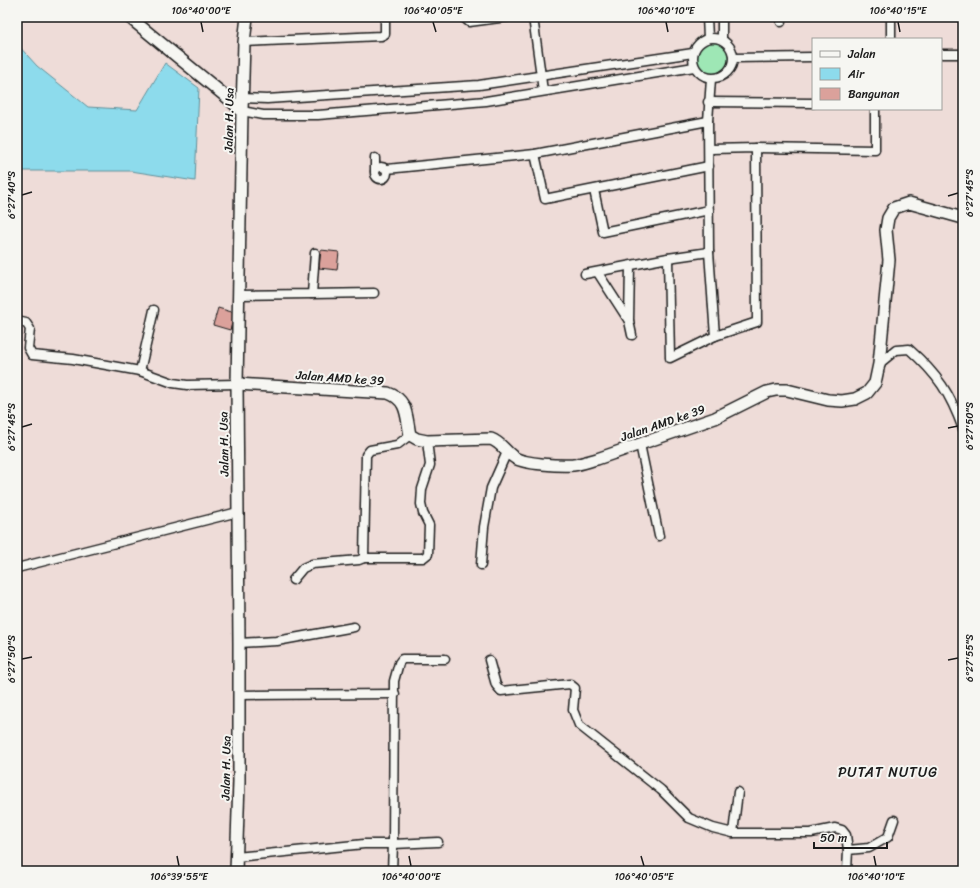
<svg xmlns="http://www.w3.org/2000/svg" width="980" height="888" viewBox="0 0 980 888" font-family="Sriracha,sans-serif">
  <rect width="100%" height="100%" fill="#eedcd8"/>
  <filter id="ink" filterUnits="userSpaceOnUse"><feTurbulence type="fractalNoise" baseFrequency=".025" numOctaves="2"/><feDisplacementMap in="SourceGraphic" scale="8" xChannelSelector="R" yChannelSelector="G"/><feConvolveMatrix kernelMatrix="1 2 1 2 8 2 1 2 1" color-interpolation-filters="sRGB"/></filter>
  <g filter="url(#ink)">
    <circle fill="#9ee7b5" stroke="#5d8268" cx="710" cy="54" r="20"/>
    <polygon fill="#8ddbec" stroke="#608f99" points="17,44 37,66 88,107 137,110 165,63 199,88 195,181 131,171 17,171"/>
    <g fill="#dba19b" stroke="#1c1c1c">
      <polygon points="321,250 339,252 337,270 319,268"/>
      <polygon points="218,308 235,313 230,330 213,325"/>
    </g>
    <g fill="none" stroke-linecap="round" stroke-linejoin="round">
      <g stroke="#1c1c1c" stroke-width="11">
        <g id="street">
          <polyline points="463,17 469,22 507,17"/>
          <polyline points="533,17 543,91"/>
          <polyline points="707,17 708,38"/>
          <polyline points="722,17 722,39"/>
          <polyline points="781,22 781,17"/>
          <circle cx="713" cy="58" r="20"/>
          <polyline points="891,39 891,17"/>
          <polyline points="244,42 381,36 385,34 385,17"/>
          <polyline points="941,54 963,54"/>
          <polyline points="734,58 813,57"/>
          <polyline points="242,98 267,99 479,85 693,53"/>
          <polyline points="708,102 813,103"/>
          <polyline points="242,111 263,115 318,115 486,101 694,67"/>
          <polyline points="710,149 756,148 875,150 875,109"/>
          <polyline points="535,154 545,199 709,166"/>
          <polyline points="375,158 375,171"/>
          <circle cx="381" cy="173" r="6"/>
          <polyline points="387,169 535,154 708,121"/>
          <polyline points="594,190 603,232 709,210"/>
          <polyline points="668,258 670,358 715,336 709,252 708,121 711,79"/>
          <polyline points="630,266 629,321 632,335"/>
          <polyline points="598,273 629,321"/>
          <polyline points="585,274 668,258 709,252"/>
          <polyline points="312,294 374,293"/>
          <polyline points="238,295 312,294 315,253"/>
          <polyline points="17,321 26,323 30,329 28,348 32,355 73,359 140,371 173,383 187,385 237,384"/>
          <polyline points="715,336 757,322 756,148"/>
          <path d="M879,364l17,-14 13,-1c29,26 41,44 54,80"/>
          <polyline points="140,371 154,310"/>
          <polyline points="640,444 659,536"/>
          <polyline points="364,558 423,558 428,554 429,525 423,513 421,504 422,489 430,465 427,441"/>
          <polyline points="481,565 484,527 491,488 507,452"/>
          <polyline points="17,568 238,512"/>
          <polyline points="293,580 303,568 312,564 359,560 364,558 366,455 370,450 397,445 410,435"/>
          <polyline points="239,643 277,641 354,627"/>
          <polyline points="489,660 496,685 501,691 570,684 575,688 573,710 579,725 661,790 689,818 713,828 733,833 811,833 835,828 842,830 846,835 848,850"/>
          <polyline points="239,695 395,694"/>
          <polyline points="733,833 738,792"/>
          <polyline points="438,842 393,844 394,681 399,663 402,659 445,659"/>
          <polyline points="236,857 364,844 393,844 392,871"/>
          <polyline points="847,871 848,850 869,848 888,837 894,820"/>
        </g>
      </g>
      <g stroke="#1c1c1c" stroke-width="14">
        <g id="secondary">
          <polyline points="129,17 229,99 242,111"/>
          <path d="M237,384l151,9c20,7 18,23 22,42l7,4 10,2 64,-2c11,4 14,13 24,19 10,6 45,8 58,7 8,-1 16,-4 24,-6l118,-41 52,-26 9,-2h11l41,10 14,1 13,-2 12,-6 8,-10 4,-19 10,-104 -3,-30 2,-12 6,-10 15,-5 54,15"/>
          <polyline points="236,871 239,782 239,643 237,384 242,111 244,42 247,17"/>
        </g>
      </g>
      <use href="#street" stroke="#f6f6f2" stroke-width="8"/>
      <use href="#secondary" stroke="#f6f6f2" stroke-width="11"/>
    </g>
  </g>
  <path fill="none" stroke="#1c1c1c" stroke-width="1.5" d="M201,22l2,10M433,22l3,10M666,22l2,10M898,22l2,10M22,195l10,-3M948,196l10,-3M22,427l10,-3M948,428l10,-2M22,659l10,-2M948,660l10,-2M177,856l2,10M409,856l2,10M641,856l3,10M874,856l2,10"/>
  <g text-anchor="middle" stroke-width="4" stroke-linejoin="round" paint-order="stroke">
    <g font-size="12" fill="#1c1c1c" stroke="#f6f6f2">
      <text transform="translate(229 120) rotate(-89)" y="4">Jalan H. Usa</text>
      <text transform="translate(340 378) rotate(4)" y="4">Jalan AMD ke 39</text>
      <text transform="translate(663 423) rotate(-19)" y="4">Jalan AMD ke 39</text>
      <text transform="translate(224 444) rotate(-91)" y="4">Jalan H. Usa</text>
      <text transform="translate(226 768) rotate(-89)" y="4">Jalan H. Usa</text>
    </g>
    <g font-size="14" letter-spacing="1" fill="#1c1c1c" stroke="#f6f6f2">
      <text x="888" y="777">PUTAT NUTUG</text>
    </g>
  </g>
  <rect width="980" height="888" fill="none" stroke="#f6f6f2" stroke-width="44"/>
  <rect x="812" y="38" width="130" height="72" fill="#f6f6f2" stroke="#9f9f9c"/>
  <rect x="820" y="51" width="20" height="6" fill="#f6f6f2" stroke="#9f9f9c"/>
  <text x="848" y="58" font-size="12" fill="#1c1c1c">Jalan</text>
  <rect x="820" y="68" width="20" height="12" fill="#8ddbec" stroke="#9f9f9c"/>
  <text x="848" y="78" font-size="12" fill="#1c1c1c">Air</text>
  <rect x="820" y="88" width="20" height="12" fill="#dba19b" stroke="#9f9f9c"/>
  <text x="848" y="98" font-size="12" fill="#1c1c1c">Bangunan</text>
  <path d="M814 842v6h73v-6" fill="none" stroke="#1c1c1c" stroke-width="2"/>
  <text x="820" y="842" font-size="12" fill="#1c1c1c" stroke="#f6f6f2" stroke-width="3" paint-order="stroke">50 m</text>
  <rect x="22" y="22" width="936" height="844" fill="none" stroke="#1c1c1c" stroke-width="1.5"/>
  <g font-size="10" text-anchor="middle" fill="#1c1c1c">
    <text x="201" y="14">106°40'00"E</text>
    <text x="433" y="14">106°40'05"E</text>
    <text x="666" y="14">106°40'10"E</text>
    <text x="898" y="14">106°40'15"E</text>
    <text transform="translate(969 193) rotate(-90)" y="4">6°27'45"S</text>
    <text transform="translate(11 195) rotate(-90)" y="4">6°27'40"S</text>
    <text transform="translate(969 426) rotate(-90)" y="4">6°27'50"S</text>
    <text transform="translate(11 427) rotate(-90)" y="4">6°27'45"S</text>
    <text transform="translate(969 658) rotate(-90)" y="4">6°27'55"S</text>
    <text transform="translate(11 659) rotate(-90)" y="4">6°27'50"S</text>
    <text x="179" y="880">106°39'55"E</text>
    <text x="411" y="880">106°40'00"E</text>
    <text x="644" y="880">106°40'05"E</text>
    <text x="876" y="880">106°40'10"E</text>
  </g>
</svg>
